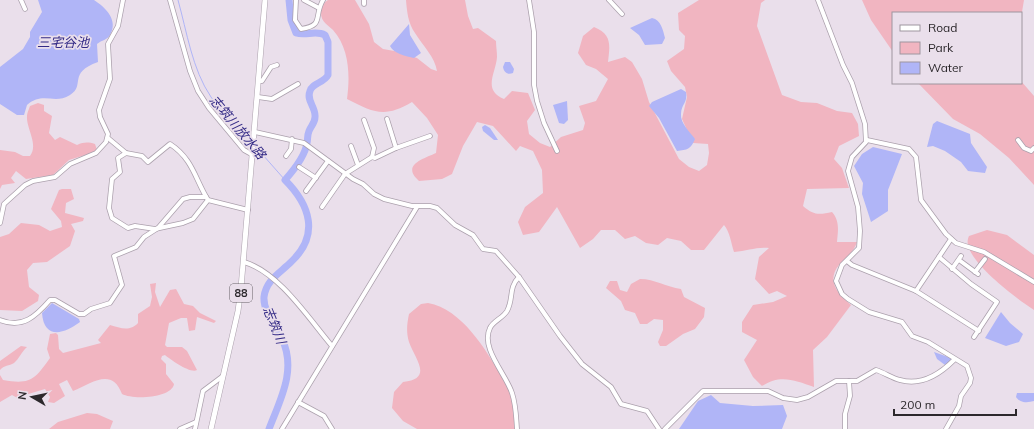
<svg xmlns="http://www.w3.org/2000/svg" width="1034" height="429" viewBox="0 0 1034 429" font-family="Mulish,'Noto Sans JP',sans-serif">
  <rect width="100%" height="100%" fill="#eadfeb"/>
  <g fill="#f1b5c1">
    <path d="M328,0h27l14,24 5,18 9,7 17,3 17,6 14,11 6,2c-2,-14 -14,-25 -22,-38 -7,-10 -8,-21 -9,-33h59l3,16 5,13 5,-1 18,13c0,5 1,11 1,16 -1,16 -15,33 7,42l8,-8 16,2 7,17 -8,11 2,13 11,9 10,4 11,-10 22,-7 2,-7 -6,-17 17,-5 12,-22 -12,-10 -10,-4 -8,-12 5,-17 11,-9c18,7 16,18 14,35l17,-5 7,5 10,17 7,23 30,57 10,8 10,4 8,-6 2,-12 -1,-9 -15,-1 -11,-24 5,-22 -2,-10 -14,-16 -4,-10 17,-12 1,-13 -6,-6 -1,-17 21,-13h66l-4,3 -4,23 25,69 19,7 16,1 20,8 15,2 6,11 1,12 -20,10 -5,13 8,9 7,20 -42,1 -4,17c10,9 16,9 29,6 8,9 6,19 5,30h20c-3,10 -11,15 -18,23 -13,16 -1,29 12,40l-24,32 -14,13 1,37c-19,-7 -34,-13 -52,-1l-9,-9 -9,-17 13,-20 -15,-8v-10l11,-17 20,-3 14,-6 -10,-5 -8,3 -14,-15 4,-22 10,-9c-12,-1 -22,3 -35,4 -3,-9 -4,-20 -10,-27l-20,25h-13l-10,-9 -14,-3 -9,7 -12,-2 -11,-7 -10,3 -10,-9h-14l-8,9 -13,9 -23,-41 -18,25 -16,3 -5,-13 7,-15 18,-14 -1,-23 -9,-19 -13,-5 -4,5 -23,-25 -16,-4 -14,24 -11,28 -10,5 -23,2c-18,-16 4,-22 17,-28l2,-18 -11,-17 -15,-16c-27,16 -38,11 -65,-3 3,-22 3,-50 -14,-69 -5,-5 -12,-8 -12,-17 0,-4 3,-11 7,-13z"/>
    <polygon points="862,0 1024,0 1021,18 1021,13 893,13 893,52 871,20"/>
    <polygon points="1021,81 1034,96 1034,185 1009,158 980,134 953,119 918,83 1021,83"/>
    <path d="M38,103l6,2v6l8,5 -3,17 6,7 5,-3 17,8c7,-3 11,-3 18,-1l2,6 -2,2 -26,8 -16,15 -27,4 -10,-8 -5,7 4,5 -13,2 -2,4v-39l15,2 8,4h7c9,-11 -4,-28 -3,-40 0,-3 2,-7 3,-10z"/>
    <polygon points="62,189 71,189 74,199 66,203 65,213 84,218 83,221 71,224 75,231 70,246 47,262 33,263 27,270 29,287 39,295 38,301 22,311 0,310 0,237 9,234 21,223 39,225 50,231 62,227 61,221 51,209 59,190"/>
    <path d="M987,230l20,5 27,20v55c-17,-11 -62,-45 -66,-65 -1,-3 0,-7 1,-9z"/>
    <path d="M640,279c15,0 26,8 41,10l3,8 21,11 -1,9 -9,12 -12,5 -17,12h-6l-2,-4 5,-12v-10l-9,-1 -7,5h-7l-5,-11 -10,-3 -4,-9 -15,-13 4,-7h7l3,9 7,2 4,-8z"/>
    <path d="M156,283l-1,9 5,15 10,-17 6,-1 8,15 9,2 7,7 16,8 -2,2 -17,-6 -2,13 -6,1 -2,-13h-6l-12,5 -4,22 2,2h15l5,4 10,19c-6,4 -26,-10 -32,-15l-3,1 -1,3 5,5v10l8,10c-2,14 -41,16 -52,10 -10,-27 -30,-11 -49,-3l-6,-11 -8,4 6,12 -11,7 -6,-1 2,-5 -5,-8 -20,6 -4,5 -9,-5 -12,7v-27l3,5c28,5 32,-1 47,-22l-3,-9 3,-15 6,-1 2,2 1,14 4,4 38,-10 -3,-3 12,-15c10,3 20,7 28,-2v-9l12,-8 2,-9 -2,-13z"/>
    <path d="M428,303c34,6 58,47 74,74 4,7 10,16 12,24 2,9 2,19 2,28h-99l-14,-8 -11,-13 2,-16 9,-10c31,-3 12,-23 6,-40 -3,-10 -2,-18 0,-28l12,-10z"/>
    <path d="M21,346l6,1c-5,4 -8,12 -13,16 -5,3 -10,2 -14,7v-9z"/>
    <polygon points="87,413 97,414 113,421 110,429 49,429 58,422"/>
  </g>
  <g fill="#b0b5f7">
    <path d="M38,0h56c11,7 25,20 16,35 -3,5 -8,5 -13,9l1,18c-31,11 -12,23 -28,33 -16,10 -27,-4 -43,10l-3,10h-7l-17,-11v-37l23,-18 7,-12v-5l12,-20z"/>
    <path d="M652,18c9,2 11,12 13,20l-3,6 -17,1 -6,-10 -9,-7z"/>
    <path d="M409,24l1,11 11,18 -7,5c-8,-2 -20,-4 -24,-12z"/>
    <path d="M505,62h5l4,7 -1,4c-5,2 -9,0 -10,-6z"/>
    <path d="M681,89l5,3c2,11 -5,12 -5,22 -1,9 9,18 14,25 -4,10 -8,11 -18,12l-18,-33 -10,-12 3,-4z"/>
    <polygon points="567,101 568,120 564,124 559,123 553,105"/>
    <polygon points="937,121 970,134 971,143 987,167 985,173 968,171 961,162 945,151 933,146 927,147 933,124"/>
    <polygon points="485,125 490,128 498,140 494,140 483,131 482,127"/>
    <polygon points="873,147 902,154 888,190 888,211 871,222 862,194 863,183 854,166 862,154"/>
    <path d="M52,303l27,16 1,3c-16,12 -36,18 -38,-9z"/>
    <polygon points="1001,312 1010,323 1023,334 1019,342 1006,346 985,338"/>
    <polygon points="934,352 951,358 952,361 945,365 937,359"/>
    <path d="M1017,393h17v8c-7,2 -14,2 -18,-4z"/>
    <polygon points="711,395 720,403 753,406 783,405 787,416 782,429 679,429 698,401"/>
  </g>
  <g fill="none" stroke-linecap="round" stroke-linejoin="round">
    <g stroke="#b0b5f7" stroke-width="1">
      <path d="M178,0c9,32 14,69 33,97 11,15 27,29 39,43"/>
      <polyline points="255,146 285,180"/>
    </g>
    <path stroke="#b0b5f7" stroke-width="7" d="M269,429c11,-29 28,-59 13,-90 -6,-13 -19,-27 -18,-42 2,-17 16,-24 27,-35 29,-27 19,-57 -6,-82 8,-9 20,-23 22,-37 1,-4 0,-7 2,-12 2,-5 6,-8 6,-14 1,-10 -9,-16 -5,-26 2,-8 14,-8 18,-16v-33l-3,-7c-9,-5 -19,1 -29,-2l-5,-13 -2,-20"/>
    <g stroke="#aca1ad" stroke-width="5.5">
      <g id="minor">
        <polyline points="21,0 25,9"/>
        <polyline points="170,0 190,71 198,91 209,108 244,150 253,155"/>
        <path d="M296,0l-1,20 6,9c24,-4 12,-12 22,-29"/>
        <polyline points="304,0 319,8"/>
        <polyline points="364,0 364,4"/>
        <polyline points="529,0 534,32 534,85 537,101 544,123 557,151"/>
        <polyline points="609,0 622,14"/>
        <polyline points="818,0 843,65 852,83 865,124 866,142 852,157 848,171 858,207 860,231 859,248 842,265 836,281 842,294 848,299 869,312 902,322 912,336 928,342 967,366 971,378 970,383 961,396 959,406 946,429"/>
        <polyline points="259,81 262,81 271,67 277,65"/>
        <polyline points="258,97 272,99 298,84"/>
        <polyline points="255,132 304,143 353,179 363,184 374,194 384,199 412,206 430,206 437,208 455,225 473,235 483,249 496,251 519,277 560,336 582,364 611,387 621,404 647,411 659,429"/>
        <path d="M108,138l18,15 16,3 6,6 22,-18c23,15 25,35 38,56l40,10"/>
        <polyline points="867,140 909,149 916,157 921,200 946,234 956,243 984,252 1034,282"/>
        <polyline points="1018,140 1024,148 1031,151 1034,148"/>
        <polyline points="351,146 358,165"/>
        <polyline points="396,148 430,136"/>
        <polyline points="126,153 118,158 120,172 112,179 109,208 112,218 128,228 135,226 155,229 183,223 193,219 208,200"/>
        <polyline points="286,156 291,149 292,139"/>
        <polyline points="372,157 375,158 396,148 387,119"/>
        <polyline points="299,167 316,178"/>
        <polyline points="306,191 328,161"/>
        <polyline points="322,207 345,174 372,157 374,148 364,120"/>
        <polyline points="0,223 4,204 25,185 33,181 55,177 70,164 96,153 106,142 108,134 100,117 99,110 110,79 108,44 118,26 123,0"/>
        <polyline points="939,257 971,284 997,302 974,337"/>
        <polyline points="959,260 978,274"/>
        <polyline points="847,261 852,265 916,291 979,331"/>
        <path d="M244,262c35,10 65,57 88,84"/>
        <polyline points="952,269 961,256"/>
        <polyline points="975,272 985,259"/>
        <polyline points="916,291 951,239"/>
        <path d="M0,320c23,9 36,-4 50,-20h5l24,14h5l7,-5 19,-6 12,-18 -8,-29 22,-9 8,-10 14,-9 25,-29 7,-2h16"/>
        <polyline points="298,402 324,416 332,429"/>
        <polyline points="180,429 196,422"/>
        <polyline points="195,429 203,391 223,376"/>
        <polyline points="282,429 417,207"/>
        <path d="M517,429c-1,-13 -1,-24 -5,-36 -6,-19 -32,-45 -22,-65 3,-7 13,-10 17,-17 7,-13 1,-23 12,-34"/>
        <path d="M665,429l38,-38h65l15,7 14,2 11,-3 28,-16h21l19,-11c9,3 16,8 24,10 21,6 40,-6 54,-20"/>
        <polyline points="845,429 845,414 850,396 849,381"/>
      </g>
    </g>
    <g stroke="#aca1ad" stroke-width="6">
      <polyline id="major" points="211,429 238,311 241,288 265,0"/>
    </g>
    <use href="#minor" stroke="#fff" stroke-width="4"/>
    <use href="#major" stroke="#fff" stroke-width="5"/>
  </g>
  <g text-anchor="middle" stroke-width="3.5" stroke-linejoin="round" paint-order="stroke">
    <rect fill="#eadfeb" stroke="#655f65" stroke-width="1" x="230" y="284" width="22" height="18" rx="3"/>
    <g font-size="11" font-weight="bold" fill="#2c282c">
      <text x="241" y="297">88</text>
    </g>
    <g font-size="13" font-style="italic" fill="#332a86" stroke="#eadfeb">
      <text x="63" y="47">三宅谷池</text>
      <text transform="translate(238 127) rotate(50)" y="5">志筑川放水路</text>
      <text transform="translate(275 325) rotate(68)" y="5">志筑川</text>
    </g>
  </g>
  <rect x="892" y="12" width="130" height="72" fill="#eadfeb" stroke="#9e969f"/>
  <rect x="900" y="25" width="20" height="6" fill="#ffffff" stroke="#9e969f"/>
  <text x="928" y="32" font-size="12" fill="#2c282c">Road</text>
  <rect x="900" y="42" width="20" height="12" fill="#f1b5c1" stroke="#9e969f"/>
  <text x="928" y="52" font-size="12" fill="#2c282c">Park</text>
  <rect x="900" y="62" width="20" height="12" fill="#b0b5f7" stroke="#9e969f"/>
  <text x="928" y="72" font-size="12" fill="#2c282c">Water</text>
  <g transform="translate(32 397) rotate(279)" stroke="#eadfeb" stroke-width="3" paint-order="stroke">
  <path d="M0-3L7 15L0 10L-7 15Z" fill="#2c282c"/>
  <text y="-6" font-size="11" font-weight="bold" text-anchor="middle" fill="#2c282c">N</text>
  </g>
  <path d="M894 409v6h122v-6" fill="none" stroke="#2c282c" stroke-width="2"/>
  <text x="900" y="409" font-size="12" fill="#2c282c" stroke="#eadfeb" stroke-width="3" paint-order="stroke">200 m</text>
</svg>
